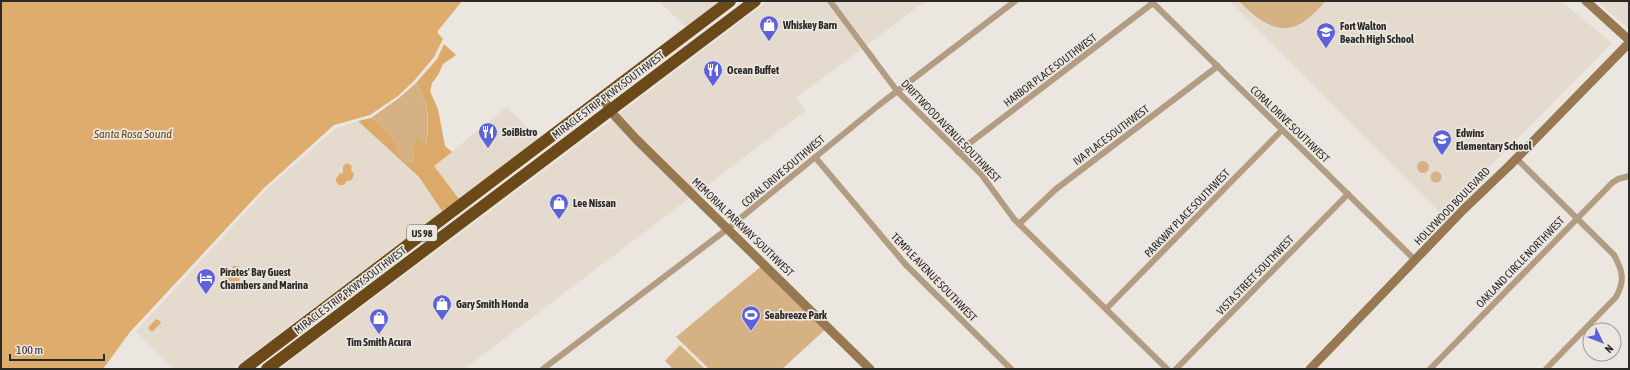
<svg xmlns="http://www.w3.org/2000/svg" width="1630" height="370" viewBox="0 0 1630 370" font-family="'Asap Condensed',sans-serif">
  <rect width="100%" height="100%" fill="#ebe6e0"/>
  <g fill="#e4dacd">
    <polygon points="659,1 720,1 686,27"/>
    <polygon points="768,1 826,1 862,49 795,98 806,110 696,194 618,115"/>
    <polygon points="834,1 925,1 867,45"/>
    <polygon points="1230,1 1561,1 1612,43 1442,215"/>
    <polygon points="1597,1 1629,1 1629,29"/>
    <polygon points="507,107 538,139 459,199 434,166"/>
    <polygon points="613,119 691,197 464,369 279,369"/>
    <polygon points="358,121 419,177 442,211 233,369 174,369 136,331 266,190 336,128"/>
  </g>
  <g fill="#d5b184">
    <path d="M1239,1h87c-6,6 -13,14 -20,19 -26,20 -49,-1 -67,-19z"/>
    <path d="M416,83c13,17 13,40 10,61l-12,4 -1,15h-4c-13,-8 -10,-14 -17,-26 -5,-8 -13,-14 -21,-19l28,-20z"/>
    <circle cx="1423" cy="167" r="6"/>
    <circle cx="1436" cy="177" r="5.5"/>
    <polygon points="764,264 828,327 782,369 709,369 676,337"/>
    <polygon points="680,345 705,369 673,369 665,361"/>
  </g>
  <path fill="#dbaa6b" d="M444,44l12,11 -13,9 -5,11 -6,8 -2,8 8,18 7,37 7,6 -18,14 25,33 -17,12 -23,-34 -61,-56 13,-3c8,5 16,11 21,19 7,12 4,18 17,26h4l1,-15 2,-9 10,5c4,-20 3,-44 -10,-61l21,-24z"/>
  <g fill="#deac6d">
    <polygon points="1,1 462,1 437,32 443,39 434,57 414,81 398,96 370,115 334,125 264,188 130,332 103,369 1,369"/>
    <polygon points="347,163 352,166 351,170 354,174 352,180 347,181 344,185 339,185 336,182 336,179 339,174 343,173 343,166"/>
    <polygon points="233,266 238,266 240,267 241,272 239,276 240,280 237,283 232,283 225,286 223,282 225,278 230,278 231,275 230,271"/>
    <polygon points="156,319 160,321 161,323 152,332 148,328"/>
  </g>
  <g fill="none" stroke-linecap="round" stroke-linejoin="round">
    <g stroke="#b29c82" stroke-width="6">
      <polyline points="830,1 897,91 981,174 1014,219 1167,369"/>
      <polyline points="1151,1 1416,261"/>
      <polyline points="958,152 1153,3"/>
      <polyline points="815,157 906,265 1011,369"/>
      <path d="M1516,158l98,97c9,16 11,26 2,42l-70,72"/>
      <polyline points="1019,224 1056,189 1218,66"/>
      <polyline points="1106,309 1282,130"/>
      <polyline points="543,369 726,230 879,105 1015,1"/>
      <polyline points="1176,369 1348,194"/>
      <polyline points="1430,369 1612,183 1618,179 1629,176"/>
    </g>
    <g stroke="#977850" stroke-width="9">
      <polyline points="1586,1 1629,40"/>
      <polyline points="602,98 614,115 636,139 870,369"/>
      <polyline points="1310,369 1464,209 1509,166 1629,43"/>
    </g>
    <g stroke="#6c4918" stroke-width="12">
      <polyline points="244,369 730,1"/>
      <polyline points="267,369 755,1"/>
    </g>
  </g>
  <defs>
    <g id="shop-pin" transform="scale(1)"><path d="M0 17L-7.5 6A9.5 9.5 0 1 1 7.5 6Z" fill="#5d62da" stroke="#ebe6e0"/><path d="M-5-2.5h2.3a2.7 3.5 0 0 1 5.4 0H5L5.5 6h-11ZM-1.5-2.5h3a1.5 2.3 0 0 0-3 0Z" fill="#fff"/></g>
    <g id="school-pin" transform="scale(1)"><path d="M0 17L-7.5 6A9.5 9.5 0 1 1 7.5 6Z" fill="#5d62da" stroke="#ebe6e0"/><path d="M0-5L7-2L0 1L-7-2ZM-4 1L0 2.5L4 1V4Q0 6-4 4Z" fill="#fff"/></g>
    <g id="restaurant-pin" transform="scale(1)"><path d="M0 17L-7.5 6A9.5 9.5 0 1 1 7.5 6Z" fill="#5d62da" stroke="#ebe6e0"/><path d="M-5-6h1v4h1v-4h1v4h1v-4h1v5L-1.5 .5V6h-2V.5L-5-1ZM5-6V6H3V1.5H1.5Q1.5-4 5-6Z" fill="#fff"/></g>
    <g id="hotel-pin" transform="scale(1)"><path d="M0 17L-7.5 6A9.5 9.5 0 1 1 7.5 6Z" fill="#5d62da" stroke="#ebe6e0"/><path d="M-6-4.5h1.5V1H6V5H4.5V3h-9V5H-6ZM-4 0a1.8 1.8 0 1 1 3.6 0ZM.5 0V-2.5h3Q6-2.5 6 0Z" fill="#fff"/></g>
    <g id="stadium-pin" transform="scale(1)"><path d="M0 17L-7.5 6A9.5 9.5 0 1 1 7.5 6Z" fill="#5d62da" stroke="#ebe6e0"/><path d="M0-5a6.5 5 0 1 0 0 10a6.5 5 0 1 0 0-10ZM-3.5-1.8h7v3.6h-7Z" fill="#fff"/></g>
  </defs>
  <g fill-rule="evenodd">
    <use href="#shop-pin" x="769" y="25"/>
    <use href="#school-pin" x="1326" y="32"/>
    <use href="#restaurant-pin" x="713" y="70"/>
    <use href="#restaurant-pin" x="488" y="132"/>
    <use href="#school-pin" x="1442" y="139"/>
    <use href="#shop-pin" x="559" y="203"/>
    <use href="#hotel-pin" x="206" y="278"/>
    <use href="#shop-pin" x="442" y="304"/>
    <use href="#stadium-pin" x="751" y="315"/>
    <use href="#shop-pin" x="379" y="318"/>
  </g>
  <g text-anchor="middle" stroke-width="3.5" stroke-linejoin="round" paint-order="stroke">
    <rect fill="#ebe6e0" stroke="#65625e" stroke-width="1" x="407" y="225" width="30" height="16" rx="3"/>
    <g font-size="10" font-weight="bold" fill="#2b2926">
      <text x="422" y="237">US 98</text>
    </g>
    <g font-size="11" font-weight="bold" fill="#2b2926" stroke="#ebe6e0" text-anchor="start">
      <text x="783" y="29">Whiskey Barn</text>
      <text x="1340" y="30">Fort Walton<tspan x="1340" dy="13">Beach High School</tspan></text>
      <text x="727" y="74">Ocean Buffet</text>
      <text x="502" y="136">SoiBistro</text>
      <text x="1456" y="137">Edwins<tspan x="1456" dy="13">Elementary School</tspan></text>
      <text x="573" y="207">Lee Nissan</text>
      <text x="220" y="276">Pirates' Bay Guest<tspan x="220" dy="13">Chambers and Marina</tspan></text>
      <text x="456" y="308">Gary Smith Honda</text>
      <text x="765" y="319">Seabreeze Park</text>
      <text x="379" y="346" text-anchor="middle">Tim Smith Acura</text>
    </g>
    <g font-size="11" fill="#2b2926" stroke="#ebe6e0">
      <text transform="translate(1050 70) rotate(-37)" y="4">HARBOR PLACE SOUTHWEST</text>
      <text transform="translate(608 95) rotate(-37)" y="4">MIRACLE STRIP PKWY SOUTHWEST</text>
      <text transform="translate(1290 124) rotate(44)" y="4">CORAL DRIVE SOUTHWEST</text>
      <text transform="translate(951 131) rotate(46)" y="4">DRIFTWOOD AVENUE SOUTHWEST</text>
      <text transform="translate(1111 135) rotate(-37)" y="4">IVA PLACE SOUTHWEST</text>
      <text transform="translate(783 171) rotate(-40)" y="4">CORAL DRIVE SOUTHWEST</text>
      <text transform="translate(1452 206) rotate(-46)" y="4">HOLLYWOOD BOULEVARD</text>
      <text transform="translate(1187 213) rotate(-46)" y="4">PARKWAY PLACE SOUTHWEST</text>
      <text transform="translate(743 227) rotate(44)" y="4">MEMORIAL PARKWAY SOUTHWEST</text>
      <text transform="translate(1520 262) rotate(-46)" y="4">OAKLAND CIRCLE NORTHWEST</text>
      <text transform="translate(1255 275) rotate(-46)" y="4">VISTA STREET SOUTHWEST</text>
      <text transform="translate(934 277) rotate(46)" y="4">TEMPLE AVENUE SOUTHWEST</text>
      <text transform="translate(350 290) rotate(-37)" y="4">MIRACLE STRIP PKWY SOUTHWEST</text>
    </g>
    <g font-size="12" font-style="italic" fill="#694717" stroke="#ebe6e0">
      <text x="133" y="138">Santa Rosa Sound</text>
    </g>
  </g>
  <rect width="1630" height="370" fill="none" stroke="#2b2926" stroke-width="4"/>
  <g transform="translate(1602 342) rotate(133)"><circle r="19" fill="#ebe6e0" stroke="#9e9a96"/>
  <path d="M0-3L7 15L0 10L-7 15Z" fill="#5d62da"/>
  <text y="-6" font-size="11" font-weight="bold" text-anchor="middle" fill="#2b2926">N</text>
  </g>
  <path d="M10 354v6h94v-6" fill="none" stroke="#2b2926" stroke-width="2"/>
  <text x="16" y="354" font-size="12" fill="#2b2926" stroke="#ebe6e0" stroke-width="3" paint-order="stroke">100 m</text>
</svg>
